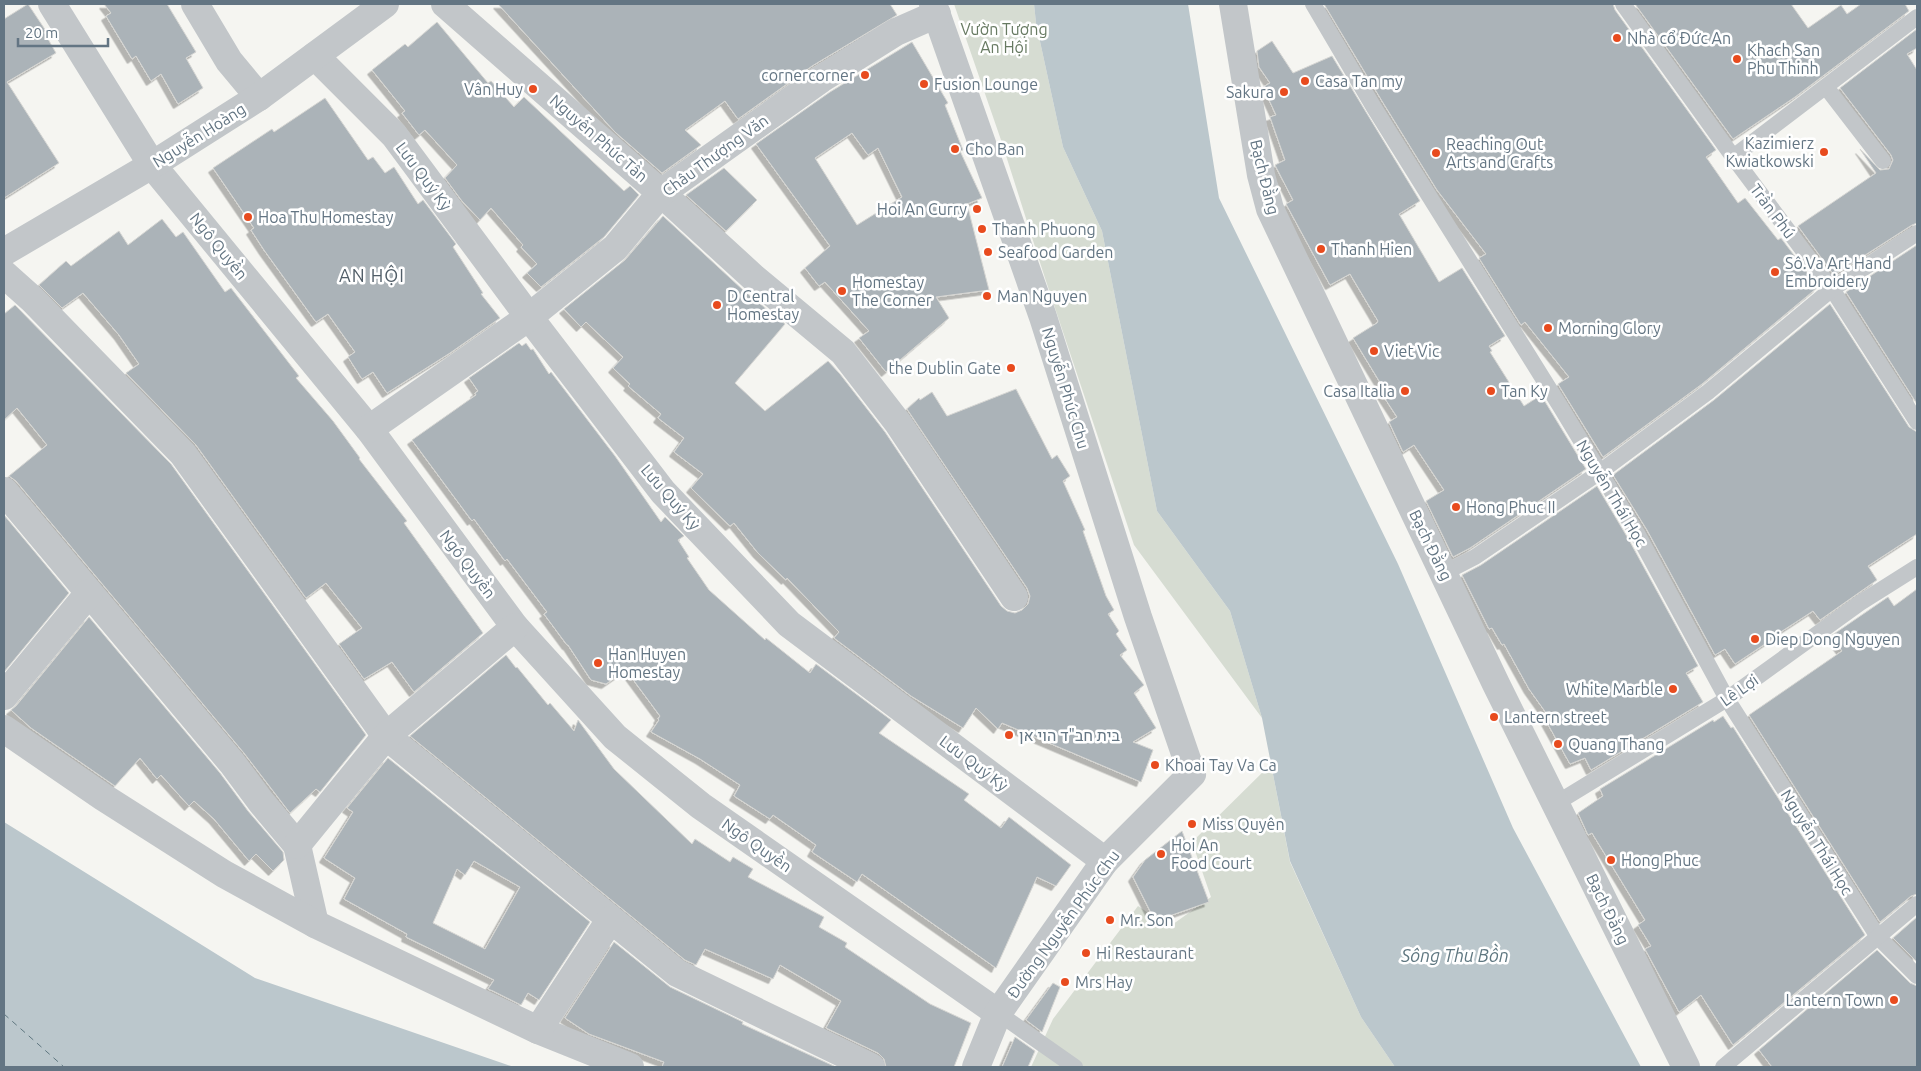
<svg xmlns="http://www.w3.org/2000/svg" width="1921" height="1071" viewBox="0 0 1921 1071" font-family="Ubuntu,Heebo,sans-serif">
  <defs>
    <filter id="shadow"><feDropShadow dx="-4.5" dy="4.5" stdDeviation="0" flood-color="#0004"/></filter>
  </defs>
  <rect width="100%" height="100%" fill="#f5f5f1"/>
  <g fill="#d6dcd2">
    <polygon points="954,4 1034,4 1036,23 1063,147 1102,231 1157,511 1230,611 1262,718 1134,545 1044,275 1001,140"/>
    <polygon points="1271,764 1290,862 1361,1017 1395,1067 1031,1067 1053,1019 1138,906 1169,927 1211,897 1192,842"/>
  </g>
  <g fill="#bbc7cc">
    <polygon points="1034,4 1188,4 1219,198 1398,564 1513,828 1641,1067 1395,1067 1361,1017 1290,861 1262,718 1230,611 1157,511 1102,231 1063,147 1036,23"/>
    <polygon points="4,822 255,978 514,1067 4,1067"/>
  </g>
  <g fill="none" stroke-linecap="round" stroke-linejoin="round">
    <polyline stroke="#5f7780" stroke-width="1" stroke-dasharray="6 5" stroke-linecap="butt" points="4,1014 64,1067"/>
  </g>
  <g fill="#abb3b8" stroke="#d6d6d3" fill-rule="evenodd" filter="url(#shadow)">
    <polygon points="28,4 46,31 44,32 56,53 7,82 59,163 4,198 4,19"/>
    <polygon points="104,4 167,4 196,52 186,58 203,88 178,104 161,74 151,81 136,56 132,59 106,16 111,13"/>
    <polygon points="498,4 890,4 897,15 812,66 738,119 725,101 685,130 701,145 662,173 615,132"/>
    <polygon points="1324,4 1613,4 1615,10 1716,150 1706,157 1738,203 1745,198 1778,240 1781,238 1818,287 1702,384 1603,457 1558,384 1569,377 1525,322 1521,325 1479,258 1486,254 1437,190 1382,101"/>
    <polygon points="1635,4 1791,4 1808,28 1841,5 1847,14 1861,4 1905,4 1909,11 1795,97 1733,139"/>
    <polygon points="437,22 488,83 491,81 514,107 524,97 624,191 630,186 639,195 604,237 541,287 527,273 537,264 521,247 523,245 491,208 480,220 462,201 445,178 457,165 425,130 419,135 402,113 405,111 372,70 405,44 408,47"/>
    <polygon points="1917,29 1917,48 1907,54 1917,70 1917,223 1912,225 1834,275 1798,226 1876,173 1860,149 1880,170 1889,169 1893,160 1891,155 1840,88"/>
    <polygon points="1272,41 1293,73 1332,56 1420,201 1399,214 1439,282 1462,268 1505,336 1489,346 1492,351 1490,352 1524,406 1541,395 1586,469 1470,548 1453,557 1426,501 1444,490 1414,445 1403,452 1389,422 1397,417 1380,391 1384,389 1353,338 1377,323 1378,321 1350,274 1330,285 1286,204 1293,200 1276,167 1275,165 1285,160 1270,117 1276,115 1263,87 1270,83 1259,67 1257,51"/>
    <path d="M912,42l36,61 -3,2 18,45 -3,1 22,47 -15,6 22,86 -53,7 13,21 -63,54 -27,-34 10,-7 -44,-49 -6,4 -14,-18 25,-22 -74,-102 74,-52zM852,133l16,22 10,-7 24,49 -45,28 -42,-67z"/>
    <polygon points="325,98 368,160 373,157 385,173 394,167 418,204 423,200 456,244 453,247 483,293 481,294 500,318 450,353 387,393 373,372 362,379 348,357 355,352 328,314 316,322 264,250 251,230 254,228 213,168 272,129 274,132"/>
    <polygon points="724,168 757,200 726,231 686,195"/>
    <polygon points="663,216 743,290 785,324 735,383 765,411 828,361 840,374 885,432 1001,606 1007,611 1015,613 1022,610 1028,604 1030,596 1027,588 907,409 919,398 920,400 932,392 947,416 1016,389 1052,459 1057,455 1070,476 1063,481 1085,530 1083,531 1106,596 1114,610 1108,614 1119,631 1116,634 1127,650 1120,655 1144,685 1134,693 1156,728 1133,742 1153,750 1141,782 1002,723 998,729 976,708 963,728 911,696 834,638 839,632 787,578 786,580 758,553 734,523 730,526 691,488 703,474 674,452 684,438 658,418 661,414 628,386 630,384 613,368 623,357 586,322 581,327 564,309 625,260"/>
    <polygon points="162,219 176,237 183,232 225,292 231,288 299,376 296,378 333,421 360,458 359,459 407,521 404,523 483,633 414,692 392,662 364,679 339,644 362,628 326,583 306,598 196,445 126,373 139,364 119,335 83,293 62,308 39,285 66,261 71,266 119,231 128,245"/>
    <polygon points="1917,245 1917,404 1846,292"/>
    <polygon points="1830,304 1909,427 1917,432 1917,534 1868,566 1877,580 1820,620 1813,611 1776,635 1777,636 1735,664 1725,649 1715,655 1647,530 1613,475 1714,400"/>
    <polygon points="15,305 171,464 366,735 320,792 316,789 290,813 244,753 16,481 9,476 47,445 17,408 4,420 4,314"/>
    <polygon points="519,343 522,346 526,343 531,350 533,349 549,374 551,372 615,456 661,522 665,517 684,536 678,540 689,557 687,558 709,590 765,640 766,638 810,673 816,664 891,720 879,733 969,794 964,800 1001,828 1009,817 1071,865 1056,886 1037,877 996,968 862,874 857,882 812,852 816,845 773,815 770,819 734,796 740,785 700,759 651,732 659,720 658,719 660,716 626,670 606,684 591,680 568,645 567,645 544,614 547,612 507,559 505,561 474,519 472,521 412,440 476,395 475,393 478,391 469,378"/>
    <polygon points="1597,486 1629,540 1698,666 1686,673 1703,702 1591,770 1585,758 1570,764 1545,719 1549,717 1529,689 1504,644 1502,645 1492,628 1489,629 1462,575 1481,565"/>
    <polygon points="4,515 69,593 4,672"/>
    <polygon points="1917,589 1917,894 1911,896 1880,922 1749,715 1842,651 1831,636 1888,597 1894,606"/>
    <polygon points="89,617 220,773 248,811 283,852 284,860 273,871 256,854 249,861 214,819 194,801 189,806 161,775 157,779 140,758 115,786 31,728 11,710 16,706"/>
    <polygon points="506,655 516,668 517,667 548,705 550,703 574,731 578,720 614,769 692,844 695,839 730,862 733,857 753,869 748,877 824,917 819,927 847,943 845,947 930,1004 971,1023 954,1067 886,1067 884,1059 878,1053 826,1028 841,1001 780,965 773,979 705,949 696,965 685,960 410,736"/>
    <polygon points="1723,716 1731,728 1733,727 1865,935 1733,1045 1701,995 1679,1012 1645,949 1651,946 1638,925 1645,920 1592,833 1588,835 1578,813 1603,796 1600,789 1713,720 1714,722"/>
    <path d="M388,758l202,164 -51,78 -11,-7 -7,12 -28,-14 -5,-2 6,-9 -88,-43 1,-3 -63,-35 11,-21 -31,-20 29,-46 -6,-4zM474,861l46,26 -35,62 -52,-26 24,-54 8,6z"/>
    <polygon points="1182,831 1209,902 1155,921 1133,877 1145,860"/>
    <polygon points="1917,917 1917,962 1893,938"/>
    <polygon points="614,942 670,987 743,1022 742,1024 836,1067 662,1067 664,1062 589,1034 565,1018"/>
    <polygon points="1877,950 1910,983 1917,986 1917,1067 1772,1067 1759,1050"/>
    <polygon points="1053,983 1060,987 1042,1032 1026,1020"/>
    <polygon points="1015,1037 1035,1051 1028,1067 1002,1067"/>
  </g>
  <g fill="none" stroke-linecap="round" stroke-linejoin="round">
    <g stroke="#c2c6c9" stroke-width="16">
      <polyline points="1313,4 1373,106 1560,406 1638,535 1727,699 1878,937 1917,976"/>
      <polyline points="1623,4 1739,165 1832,289 1917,422"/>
      <polyline points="1826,87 1883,161"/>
      <polyline points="1733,157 1917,17"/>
      <polyline points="1444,573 1475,557 1600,472 1708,392 1832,289 1917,233"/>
      <polyline points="1555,804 1727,699 1860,603 1917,567"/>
      <polyline points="998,1013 1075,1067"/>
      <polyline points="1723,1067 1917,904"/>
    </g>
    <g stroke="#c2c6c9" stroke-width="28">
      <polyline points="52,4 152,165 369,429 515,627 615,737 701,806 998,1013"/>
      <polyline points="195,4 229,61 259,97"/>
      <polyline points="445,4 661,193 754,278 843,352 898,423 1014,597"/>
      <polyline points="933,4 1043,317 1138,617 1192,774 1105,861 998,1013 976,1067"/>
      <polyline points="315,56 394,135 529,317 663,492 789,624 1105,861"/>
      <polyline points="4,252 152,165 259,97 385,4"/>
      <polyline points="4,274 32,299 183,454 386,736 677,973 871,1067"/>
      <polyline points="369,429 529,317 615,248 661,193 821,79 896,32 937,14"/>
      <polyline points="4,491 232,763 261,802 297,845 315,924"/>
      <polyline points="4,696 89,593"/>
      <polyline points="4,729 103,797 224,874 315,924 538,1030 630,1067"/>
      <polyline points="297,845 386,736 515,627"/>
      <polyline points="538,1030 610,920"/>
    </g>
    <polyline stroke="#c2c6c9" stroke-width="28" points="1233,4 1261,175 1270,209 1496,684 1686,1067"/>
  </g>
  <g fill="#e84b1e" stroke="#fff" stroke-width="2">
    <circle cx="1617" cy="38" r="5"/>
    <circle cx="1737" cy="59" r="5"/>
    <circle cx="865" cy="75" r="5"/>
    <circle cx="1305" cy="81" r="5"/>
    <circle cx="924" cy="84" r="5"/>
    <circle cx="533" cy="89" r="5"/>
    <circle cx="1284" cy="92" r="5"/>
    <circle cx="955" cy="149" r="5"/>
    <circle cx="1824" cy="152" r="5"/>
    <circle cx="1436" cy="153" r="5"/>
    <circle cx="977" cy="209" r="5"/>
    <circle cx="248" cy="217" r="5"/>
    <circle cx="982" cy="229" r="5"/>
    <circle cx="1321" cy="249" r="5"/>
    <circle cx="988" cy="252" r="5"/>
    <circle cx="1775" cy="272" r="5"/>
    <circle cx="842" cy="291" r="5"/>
    <circle cx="987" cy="296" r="5"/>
    <circle cx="717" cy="305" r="5"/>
    <circle cx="1548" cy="328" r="5"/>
    <circle cx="1374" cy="351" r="5"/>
    <circle cx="1011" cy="368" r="5"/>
    <circle cx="1405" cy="391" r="5"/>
    <circle cx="1491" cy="391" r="5"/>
    <circle cx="1456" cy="507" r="5"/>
    <circle cx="1755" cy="639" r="5"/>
    <circle cx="598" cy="663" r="5"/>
    <circle cx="1673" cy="689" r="5"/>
    <circle cx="1494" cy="717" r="5"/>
    <circle cx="1009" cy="735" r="5"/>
    <circle cx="1558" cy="744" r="5"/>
    <circle cx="1155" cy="765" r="5"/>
    <circle cx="1192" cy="824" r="5"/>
    <circle cx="1161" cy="854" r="5"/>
    <circle cx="1611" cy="860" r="5"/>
    <circle cx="1110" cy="920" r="5"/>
    <circle cx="1086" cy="953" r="5"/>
    <circle cx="1065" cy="982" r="5"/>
    <circle cx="1894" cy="1000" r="5"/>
  </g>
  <g text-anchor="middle" stroke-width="5" stroke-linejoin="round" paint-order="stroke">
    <g font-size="16" fill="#677a62" stroke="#fff">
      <text x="1004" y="35">Vườn Tượng<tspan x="1004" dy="18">An Hội</tspan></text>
    </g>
    <g font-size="16" fill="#637583" stroke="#fff" text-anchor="start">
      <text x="1627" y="44">Nhà cổ Đức An</text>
      <text x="1747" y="56">Khach San<tspan x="1747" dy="18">Phu Thinh</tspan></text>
      <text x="855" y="81" text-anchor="end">cornercorner</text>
      <text x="1315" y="87">Casa Tan my</text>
      <text x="934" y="90">Fusion Lounge</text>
      <text x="523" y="95" text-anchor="end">Vân Huy</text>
      <text x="1274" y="98" text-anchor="end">Sakura</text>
      <text x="1814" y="149" text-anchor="end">Kazimierz<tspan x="1814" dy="18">Kwiatkowski</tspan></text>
      <text x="1446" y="150">Reaching Out<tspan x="1446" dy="18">Arts and Crafts</tspan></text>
      <text x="965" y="155">Cho Ban</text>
      <text x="967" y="215" text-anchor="end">Hoi An Curry</text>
      <text x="258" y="223">Hoa Thu Homestay</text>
      <text x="992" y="235">Thanh Phuong</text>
      <text x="1331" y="255">Thanh Hien</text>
      <text x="998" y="258">Seafood Garden</text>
      <text x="1785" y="269">Sô.Va Art Hand<tspan x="1785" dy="18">Embroidery</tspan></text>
      <text x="852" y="288">Homestay<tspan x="852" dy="18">The Corner</tspan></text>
      <text x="727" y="302">D Central<tspan x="727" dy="18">Homestay</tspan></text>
      <text x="997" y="302">Man Nguyen</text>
      <text x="1558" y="334">Morning Glory</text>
      <text x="1384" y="357">Viet Vic</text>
      <text x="1001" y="374" text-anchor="end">the Dublin Gate</text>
      <text x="1395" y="397" text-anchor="end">Casa Italia</text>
      <text x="1501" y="397">Tan Ky</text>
      <text x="1466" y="513">Hong Phuc II</text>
      <text x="1765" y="645">Diep Dong Nguyen</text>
      <text x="608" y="660">Han Huyen<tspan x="608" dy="18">Homestay</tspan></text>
      <text x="1663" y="695" text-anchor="end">White Marble</text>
      <text x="1504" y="723">Lantern street</text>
      <text x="1019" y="741">בית חב"ד הוי אן</text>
      <text x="1568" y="750">Quang Thang</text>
      <text x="1165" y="771">Khoai Tay Va Ca</text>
      <text x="1202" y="830">Miss Quyên</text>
      <text x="1171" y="851">Hoi An<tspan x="1171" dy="18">Food Court</tspan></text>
      <text x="1621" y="866">Hong Phuc</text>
      <text x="1120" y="926">Mr. Son</text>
      <text x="1096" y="959">Hi Restaurant</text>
      <text x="1075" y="988">Mrs Hay</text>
      <text x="1884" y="1006" text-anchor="end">Lantern Town</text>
    </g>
    <g font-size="16" fill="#637583" stroke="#fff">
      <text transform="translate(199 135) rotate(-32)" y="6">Nguyễn Hoàng</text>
      <text transform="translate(599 138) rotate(41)" y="6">Nguyễn Phúc Tần</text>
      <text transform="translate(715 155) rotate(-36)" y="6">Châu Thượng Văn</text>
      <text transform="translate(424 176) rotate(53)" y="6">Lưu Quý Kỳ</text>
      <text transform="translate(1265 177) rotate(76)" y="6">Bạch Đằng</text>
      <text transform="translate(1773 211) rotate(53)" y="6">Trần Phú</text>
      <text transform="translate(219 246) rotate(51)" y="6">Ngô Quyền</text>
      <text transform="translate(1066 388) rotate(73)" y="6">Nguyễn Phúc Chu</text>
      <text transform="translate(1612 493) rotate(59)" y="6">Nguyễn Thái Học</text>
      <text transform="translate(671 497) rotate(49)" y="6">Lưu Quý Kỳ</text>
      <text transform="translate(1431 545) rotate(64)" y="6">Bạch Đằng</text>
      <text transform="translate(468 564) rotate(53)" y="6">Ngô Quyền</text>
      <text transform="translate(1739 690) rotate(-35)" y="6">Lê Lợi</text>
      <text transform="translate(974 763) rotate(37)" y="6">Lưu Quý Kỳ</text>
      <text transform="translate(1817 842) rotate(58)" y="6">Nguyễn Thái Học</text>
      <text transform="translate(757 845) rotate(35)" y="6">Ngô Quyền</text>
      <text transform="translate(1608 909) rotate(64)" y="6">Bạch Đằng</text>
      <text transform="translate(1063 924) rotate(-54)" y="6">Đường Nguyễn Phúc Chu</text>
    </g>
    <g font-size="18" letter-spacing="1" fill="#515e68" stroke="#fff">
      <text x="372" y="282">AN HỘI</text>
    </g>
    <g font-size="18" font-style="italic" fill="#5f7780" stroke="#fff">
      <text x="1455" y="962">Sông Thu Bồn</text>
    </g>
  </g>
  <rect width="1921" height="1071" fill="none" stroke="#637583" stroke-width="10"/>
  <path d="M18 38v8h90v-8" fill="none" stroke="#637583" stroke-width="2.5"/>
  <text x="25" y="38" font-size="15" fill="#637583" stroke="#ffffff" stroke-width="4" paint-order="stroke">20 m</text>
</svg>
